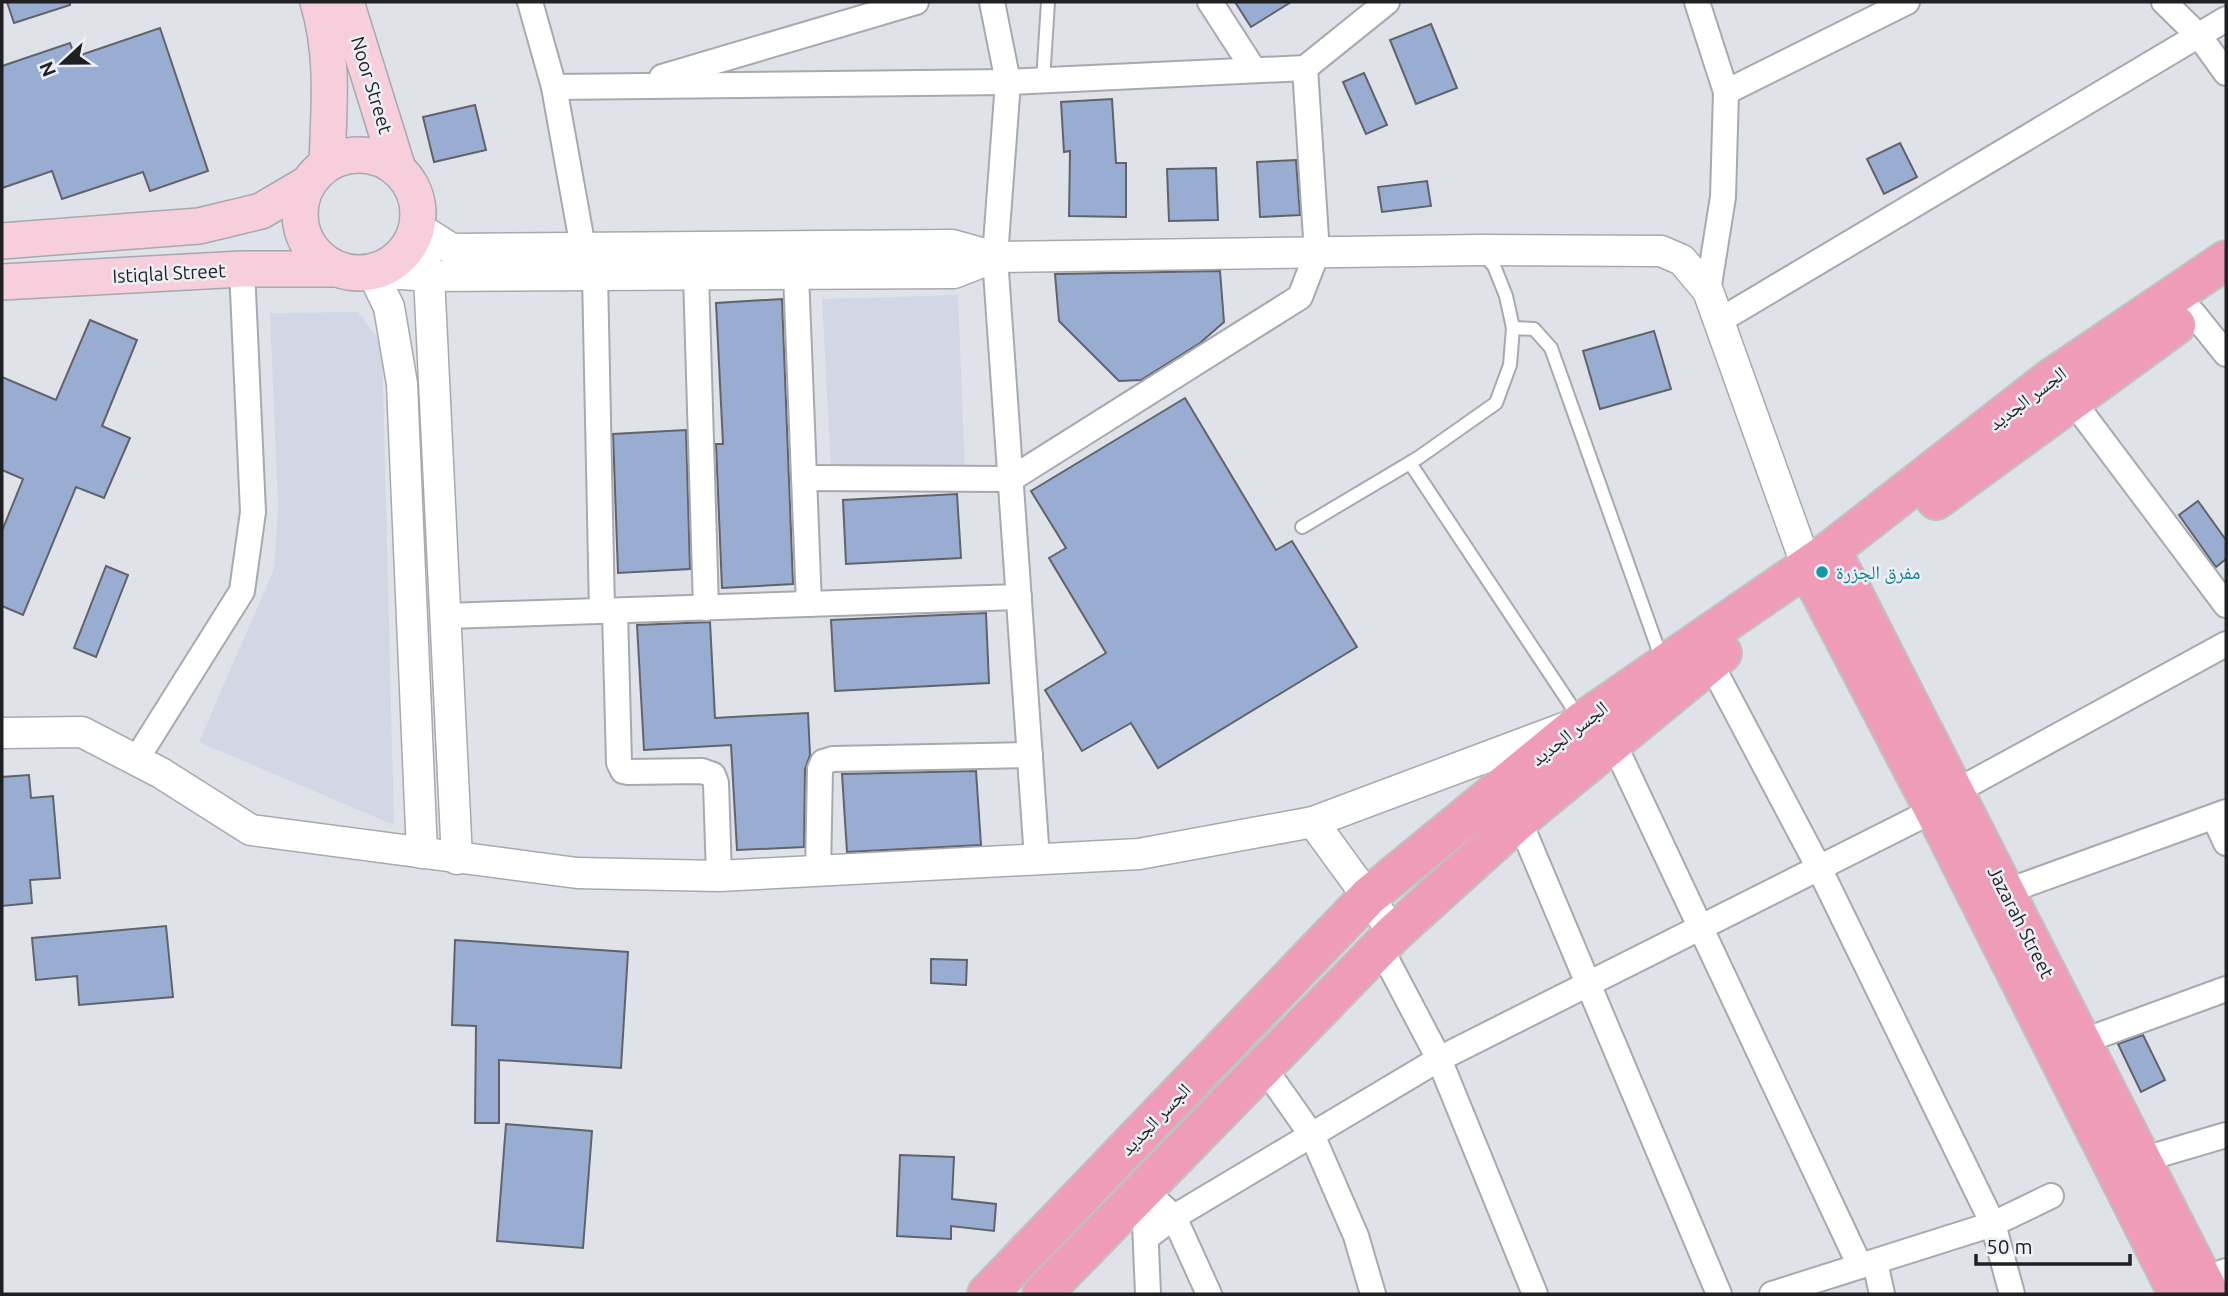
<svg xmlns="http://www.w3.org/2000/svg" width="2228" height="1296" viewBox="0 0 2228 1296" font-family="Ubuntu,'Noto Naskh Arabic',sans-serif">
  <rect width="100%" height="100%" fill="#dfe3e9"/>
  <g fill="#d1d7e4">
    <polygon points="958,295 965,469 831,470 822,299"/>
    <polygon points="358,312 382,344 394,825 199,742 274,569 278,506 270,313"/>
  </g>
  <g fill="#99add2" stroke="#616369" stroke-width="2">
    <polygon points="7,2 70,2 70,5 14,23"/>
    <polygon points="1235,2 1291,2 1251,27"/>
    <polygon points="1431,24 1457,88 1416,104 1390,40"/>
    <polygon points="160,28 208,171 150,191 143,172 62,199 52,171 2,188 2,66 70,43 75,57"/>
    <polygon points="1364,73 1387,125 1366,134 1343,82"/>
    <polygon points="1112,99 1116,163 1126,163 1126,217 1069,216 1070,151 1064,152 1061,102"/>
    <polygon points="475,105 486,150 434,162 423,117"/>
    <polygon points="1900,143 1917,177 1884,194 1867,159"/>
    <polygon points="1296,160 1300,215 1260,217 1257,162"/>
    <polygon points="1216,168 1218,220 1169,221 1167,169"/>
    <polygon points="1427,181 1431,206 1382,212 1378,187"/>
    <polygon points="1220,271 1224,322 1200,343 1141,380 1119,381 1059,321 1055,274"/>
    <polygon points="782,299 793,584 722,588 716,444 723,444 716,303"/>
    <polygon points="90,320 137,340 102,426 130,438 104,498 76,487 23,615 2,606 2,531 23,479 2,470 2,377 56,400"/>
    <polygon points="1654,331 1671,389 1600,409 1583,351"/>
    <polygon points="1185,398 1276,550 1292,541 1357,647 1158,768 1131,723 1082,751 1045,690 1106,653 1049,558 1066,548 1031,491"/>
    <polygon points="686,430 690,569 618,573 613,434"/>
    <polygon points="957,494 961,558 846,564 843,500"/>
    <polygon points="2198,501 2226,540 2226,559 2216,567 2179,515"/>
    <polygon points="106,566 128,575 96,657 74,648"/>
    <polygon points="986,613 989,683 835,691 831,620"/>
    <polygon points="710,622 715,718 808,713 810,755 805,769 804,847 737,850 731,745 644,750 637,625"/>
    <polygon points="976,771 981,845 847,852 842,774"/>
    <polygon points="29,775 31,798 53,796 60,878 30,880 32,903 2,906 2,777"/>
    <polygon points="166,926 173,997 79,1005 77,976 36,980 32,938"/>
    <polygon points="455,940 628,952 621,1068 499,1060 499,1123 475,1123 476,1026 452,1025"/>
    <polygon points="931,959 967,960 966,985 931,983"/>
    <polygon points="2143,1035 2165,1080 2141,1092 2118,1044"/>
    <polygon points="506,1124 592,1131 583,1248 497,1241"/>
    <polygon points="900,1155 954,1157 952,1199 996,1204 994,1231 951,1226 951,1239 897,1236"/>
  </g>
  <g fill="none" stroke-linecap="round" stroke-linejoin="round">
    <g stroke="#a6a9af" stroke-width="16">
      <g id="service">
        <polyline points="1043,80 1048,2"/>
        <polyline points="1513,328 1534,329 1551,348 1662,660"/>
        <polyline points="1410,463 1580,719"/>
        <polyline points="1302,527 1418,458 1496,403 1510,365 1513,328 1506,296 1494,266 1482,253"/>
      </g>
    </g>
    <g stroke="#a6a9af" stroke-width="28">
      <g id="minor">
        <polyline points="530,2 554,87 583,248"/>
        <polyline points="992,2 1008,82 995,257 1037,859"/>
        <polyline points="1210,2 1254,70"/>
        <polyline points="1697,2 1726,92 1723,197 1708,291"/>
        <polyline points="2164,2 2200,37 2226,73"/>
        <polyline points="662,77 916,2"/>
        <polyline points="554,87 1008,82 1305,68 1387,2"/>
        <polyline points="1726,92 1907,2"/>
        <polyline points="796,274 809,604"/>
        <polyline points="595,275 602,611"/>
        <polyline points="696,275 706,608"/>
        <polyline points="2193,313 2226,354"/>
        <polyline points="1719,321 2226,19"/>
        <polyline points="2072,400 2226,605"/>
        <polyline points="804,478 1011,479 1300,297 1317,253 1305,68"/>
        <polyline points="615,611 619,763 623,771 628,772 702,771 713,775 716,783 719,876"/>
        <polyline points="446,616 1019,597"/>
        <polyline points="1710,662 1819,868 1993,1224 2012,1294"/>
        <polyline points="1614,744 1860,1266"/>
        <polyline points="136,760 242,591 253,512 242,269"/>
        <polyline points="1955,792 2226,644"/>
        <polyline points="2214,817 2226,843"/>
        <polyline points="1519,820 1719,1294"/>
        <polyline points="818,873 820,769 823,762 833,759 1030,755"/>
        <polyline points="2005,892 2226,812"/>
        <polyline points="1380,947 1439,1059 1535,1294"/>
        <polyline points="2081,1042 2226,989"/>
        <polyline points="1263,1066 1313,1137 1356,1236 1373,1294"/>
        <polyline points="2141,1160 2226,1135"/>
        <polyline points="1144,1190 1174,1217 1209,1294"/>
        <polyline points="1145,1223 1148,1294"/>
        <polyline points="1146,1238 1174,1217 1439,1059 1934,810"/>
        <polyline points="1875,1262 1882,1294"/>
        <polyline points="2189,1284 2226,1271"/>
        <polyline points="1772,1294 1993,1224 2051,1196"/>
      </g>
    </g>
    <g stroke="#a6a9af" stroke-width="33">
      <g id="tertiary">
        <polyline points="417,227 452,249 952,245 995,257 1480,250 1661,251 1682,260 1708,291 1807,567"/>
        <polyline points="417,227 429,276 457,859"/>
        <polyline points="372,272 429,276 954,273 995,257"/>
        <polyline points="372,272 389,307 402,384 422,853"/>
        <polyline points="2,733 82,732 161,773 251,830 577,873 719,876 1139,854 1313,822 1564,728"/>
        <polyline points="1313,822 1394,933"/>
      </g>
    </g>
    <g stroke="#a6a9af" stroke-width="38">
      <g id="secondary">
        <path d="M318,2c16,52 11,107 9,161"/>
        <polyline points="346,2 398,169"/>
        <circle cx="359" cy="214" r="59"/>
        <polyline points="2,241 199,226 261,211 307,184"/>
        <polyline points="2,282 242,269 335,269"/>
      </g>
    </g>
    <g stroke="#c0c1c1" stroke-width="42">
      <g id="primary">
        <polyline points="1936,500 2176,325"/>
        <polyline points="1831,550 2210,1294"/>
        <polyline points="1807,567 1934,810 2178,1294"/>
        <polyline points="987,1294 1369,896 1581,722 1831,550 2049,380 2226,260"/>
        <polyline points="1042,1294 1394,933 1519,820 1722,653"/>
      </g>
    </g>
    <use href="#service" stroke="#fff" stroke-width="12"/>
    <use href="#minor" stroke="#fff" stroke-width="24"/>
    <use href="#tertiary" stroke="#fff" stroke-width="30"/>
    <use href="#secondary" stroke="#f7cedc" stroke-width="35"/>
    <use href="#primary" stroke="#ef9cb9" stroke-width="38"/>
  </g>
  <circle fill="#0f9aa8" stroke="#ecf0f6" stroke-width="2.5" cx="1822" cy="572" r="7"/>
  <g text-anchor="middle" stroke-width="5" stroke-linejoin="round" paint-order="stroke">
    <g font-size="19" fill="#1f2023" stroke="#ecf0f6">
      <text transform="translate(372 85) rotate(73)" y="7">Noor Street</text>
      <text transform="translate(169 273) rotate(-3)" y="7">Istiqlal Street</text>
      <text transform="translate(2027 398) rotate(-37)" y="7">الجسر الجديد</text>
      <text transform="translate(1569 733) rotate(-38)" y="7">الجسر الجديد</text>
      <text transform="translate(2021 922) rotate(63)" y="7">Jazarah Street</text>
      <text transform="translate(1155 1119) rotate(-46)" y="7">الجسر الجديد</text>
    </g>
    <g font-size="19" fill="#0d838f" stroke="#ecf0f6" text-anchor="start">
      <text x="1836" y="579">مفرق الجزرة</text>
    </g>
  </g>
  <rect width="2228" height="1296" fill="none" stroke="#1f2023" stroke-width="7"/>
  <g transform="translate(63 63) rotate(248)" stroke="#ecf0f6" stroke-width="5" paint-order="stroke">
  <path d="M0-5L12 26L0 18L-12 26Z" fill="#1f2023"/>
  <text y="-10" font-size="19" font-weight="bold" text-anchor="middle" fill="#1f2023">N</text>
  </g>
  <path d="M1976 1254v10h154v-10" fill="none" stroke="#1f2023" stroke-width="3.5"/>
  <text x="1986" y="1254" font-size="21" fill="#1f2023" stroke="#ecf0f6" stroke-width="5" paint-order="stroke">50 m</text>
</svg>
